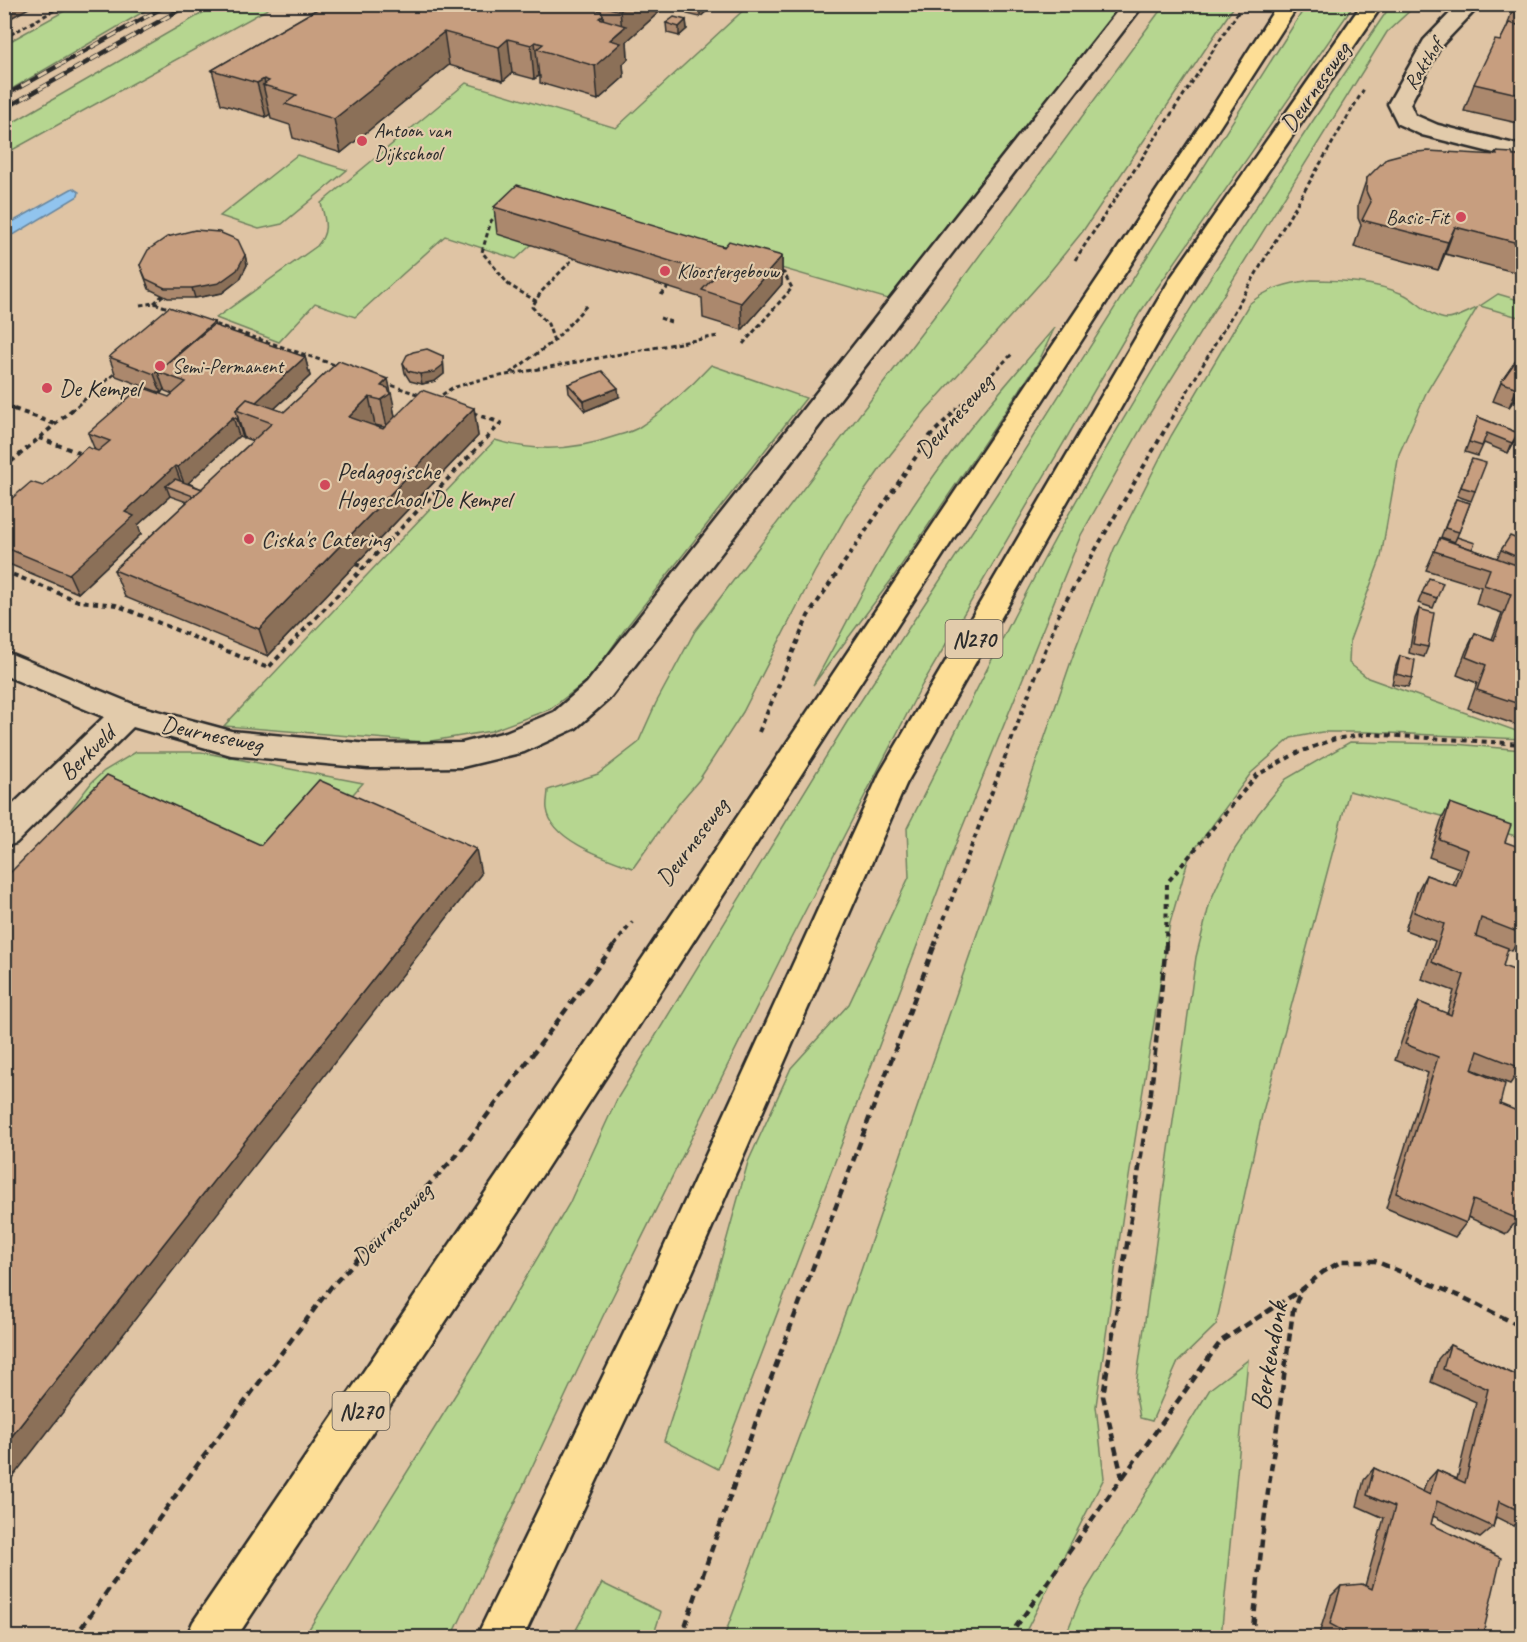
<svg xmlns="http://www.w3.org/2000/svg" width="1527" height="1642" viewBox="0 0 1527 1642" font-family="Caveat,sans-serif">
  <rect width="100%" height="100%" fill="#dfc4a4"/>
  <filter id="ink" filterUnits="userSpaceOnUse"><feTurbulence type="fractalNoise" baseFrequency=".0167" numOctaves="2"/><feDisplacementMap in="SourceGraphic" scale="12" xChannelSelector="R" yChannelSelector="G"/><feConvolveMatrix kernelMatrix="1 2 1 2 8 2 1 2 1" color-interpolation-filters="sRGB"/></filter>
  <g filter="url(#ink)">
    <g fill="#b6d690" stroke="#70805e" stroke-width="1.5">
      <polygon points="77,4 155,5 5,93 5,44"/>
      <polygon points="218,4 275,5 5,154 5,127"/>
      <path d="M1165,4l70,1 -152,226 -39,48 -118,131 -36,45 -44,62 -32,56 -71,139 -44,68 -19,22 -47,66c-25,-9 -82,-27 -86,-59 -1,-6 1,-13 1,-19l50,-16 40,-31 18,-40 39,-72 251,-330z"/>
      <polygon points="1307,4 1354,5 1139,314 922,685 787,946 603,1316 452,1637 304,1637 484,1349 569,1204 617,1099 847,722 998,492"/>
      <path d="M749,5h375l-236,294 -356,-103 9,40 -25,23 -71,-23 -90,81 -40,-14 -36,39 -63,-24 101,-72c13,-15 8,-26 4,-43l145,-120 150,45z"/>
      <path d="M1391,5h25l-29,27 -240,386 -66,117 -123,303 -240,631 -54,-28 50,-156 34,-123 43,-94 58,-64 60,-127 -2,-49c45,-88 88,-178 135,-265 104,-194 226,-377 349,-558z"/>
      <polygon points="297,155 347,170 282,224 259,229 220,216"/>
      <path d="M1312,280c31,0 62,2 91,14 14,6 27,24 44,25 9,0 22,-8 30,-11l-51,85 -27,61 -18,103 -31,83 -1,23 19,15 154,55v6l-155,-7h-45l-31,6 -40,35 -62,84 -19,66 -47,291 -27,192 8,72 -81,159h-299l135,-361 217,-629 38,-98 57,-113 78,-132c19,-16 39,-21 63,-24z"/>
      <polygon points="1498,294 1522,301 1522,318 1480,306"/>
      <path d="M1055,327l-17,36 -146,216 -79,106c33,-60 63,-122 100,-179 42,-64 93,-121 142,-179z"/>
      <path d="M711,365l95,33 -181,231 -34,49 -41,31 -59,22 -66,11 -201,-16 271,-286c41,13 81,10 121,-4 7,-2 15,-4 22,-8 25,-16 53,-41 73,-63z"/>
      <polygon points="1350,742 1455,744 1522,750 1522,814 1516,836 1349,791 1262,1115 1216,1325 1178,1362 1152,1421 1140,1418 1135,1392 1196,957 1210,902 1231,855 1258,814 1286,779"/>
      <polygon points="136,752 201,752 363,783 292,862 12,885 92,782 104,771"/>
      <polygon points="1248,1360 1221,1637 1065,1637 1080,1600 1210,1389"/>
      <polygon points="602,1583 661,1612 653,1637 572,1637"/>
    </g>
    <polygon fill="#91c4ee" stroke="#6887a0" stroke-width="1.5" points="73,188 79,192 78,196 15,234 5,236 5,226"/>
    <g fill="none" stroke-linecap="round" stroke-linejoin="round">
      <g stroke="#2b2b2b" stroke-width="5">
        <g id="minor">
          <polygon points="1123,4 1144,4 609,699 576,728 524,752 462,767 368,768 231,755 133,727 16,843 4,847 4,813 104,717 4,675 4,651 135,705 231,731 368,744 462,743 506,732 554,712 587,683"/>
          <polygon points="1459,4 1481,4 1440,47 1410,104 1415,115 1438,125 1522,146 1522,160 1422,135 1398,124 1388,104 1424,40"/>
        </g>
      </g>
      <g stroke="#2b2b2b" stroke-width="5">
        <g id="primary">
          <polygon points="1278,4 1299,4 528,1197 236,1638 186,1638 193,1622 500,1171 1210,111"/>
          <polygon points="1362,4 1383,4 1196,276 906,784 667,1330 523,1638 476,1638 639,1302 880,773 1172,276"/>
        </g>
      </g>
      <g stroke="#2b2b2b" stroke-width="3" stroke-dasharray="4.5 3" stroke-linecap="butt">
        <polyline points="4,38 66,4"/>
        <polyline points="498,214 491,221 482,252 509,285 536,301"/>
        <polyline points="1075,260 1243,5"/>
        <polyline points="661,295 668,287"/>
        <polyline points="154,303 163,295"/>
        <polyline points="140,305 154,303 174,310"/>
        <polyline points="660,318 671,322"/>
        <polyline points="209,322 338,366"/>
        <polyline points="554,341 548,324 532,307 541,292 574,258"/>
        <polyline points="743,344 792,288 784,273 780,272"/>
        <polyline points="510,373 554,341 587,305"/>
        <polyline points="385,383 420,395"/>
        <polyline points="436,399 452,388 479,380 718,336"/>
        <polyline points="4,406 18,411"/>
        <polyline points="71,411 119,370"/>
        <polyline points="955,411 1013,353"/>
        <polyline points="1176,411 1365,87"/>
      </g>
      <g stroke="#2b2b2b" stroke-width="4" stroke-dasharray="5 4.5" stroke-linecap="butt">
        <polyline points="14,409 55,424"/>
        <polyline points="39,438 85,455"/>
        <polyline points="4,468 73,409"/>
        <polyline points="355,564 364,567"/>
        <polyline points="4,571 78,601 116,605 268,668 501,423 470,412"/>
        <polyline points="759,732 808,616 930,436 957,409"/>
        <polyline points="614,946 632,922"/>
        <polyline points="934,946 1060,611 1177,409"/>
        <polyline points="1166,946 1167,883 1257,775 1297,753 1335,739 1368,734 1522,744"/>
      </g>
      <g stroke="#2b2b2b" stroke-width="4.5" stroke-dasharray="8 5" stroke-linecap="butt">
        <polyline points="1123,1477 1221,1341 1301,1290"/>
        <polyline points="74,1638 198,1464 331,1287 459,1153 615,944"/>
        <polyline points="681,1638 770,1381 935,944"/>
        <polyline points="1008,1638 1122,1477 1103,1396 1151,1092 1166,944"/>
        <polyline points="1252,1638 1264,1521 1293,1311 1301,1290 1323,1272 1342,1261 1375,1261 1464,1298 1522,1327"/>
      </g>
      <use href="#minor" fill="#e2cbab" fill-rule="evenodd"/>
      <use href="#primary" fill="#fdde96" fill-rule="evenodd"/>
      <g stroke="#2b2b2b" stroke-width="4.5">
        <g id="rail">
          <polyline points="4,96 169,4"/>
          <polyline points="4,109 190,4"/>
        </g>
      </g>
      <use href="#rail" stroke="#e2cbab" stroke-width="3" stroke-dasharray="10" stroke-linecap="butt"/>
    </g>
    <g fill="#ab886d" stroke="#2b2b2b" stroke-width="1.5" fill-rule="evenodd">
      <polygon points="326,4 668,4 627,41 628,59 623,64 624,77 598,100 540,83 540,76 539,76 534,79 512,73 503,81 449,65 341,153 293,138 290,125 271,119 270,114 266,117 221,104 212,70"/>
      <polygon points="1514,4 1522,4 1522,124 1464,111 1474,84 1500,41 1507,27"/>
      <polygon points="687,5 708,10 700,17 687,14"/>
      <polygon points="686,20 687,29 679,36 667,33 666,23"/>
      <polygon points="1496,152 1513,156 1522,156 1522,274 1445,254 1438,270 1354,247 1361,225 1358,218 1358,205 1367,178 1495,155"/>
      <polygon points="494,207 782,256 782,284 742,330 703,318 702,298 497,234"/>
      <polygon points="245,255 247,265 240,279 222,293 195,298 168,298 149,289 140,265"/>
      <path d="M214,322l1,4 90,31 5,19 -36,33 10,3 55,-51 55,45 -1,1 2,9 79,-8 4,28 -210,220 -143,-59 -11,-27 73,-68 -17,-6 -32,29 3,9 -63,59 -74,-31v-57l39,-19 52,-36 -7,-17 81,-36 4,-3 -8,-3 -1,-2 -3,4 -45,-17 -7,-19zM375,425l9,2 -1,2 -9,-3zM239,436l14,5 -51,48 -14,-6z"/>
      <polygon points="1522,352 1522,403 1514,400 1509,407 1493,401 1501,382"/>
      <polygon points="443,356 444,374 435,381 422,384 410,381 405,373 403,363"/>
      <polygon points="568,384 619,397 585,411 569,393"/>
      <polygon points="1478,417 1518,433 1514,442 1508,453 1484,443 1478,456 1465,452"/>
      <polygon points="1472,459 1475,491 1471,501 1457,496"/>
      <polygon points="1456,499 1470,503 1455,542 1441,537"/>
      <polygon points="1440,538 1497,558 1501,550 1522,541 1522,727 1468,708 1477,683 1457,675 1466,651 1475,633 1492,639 1502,613 1476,604 1481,587 1426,570"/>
      <polygon points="1422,593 1437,598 1433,608 1418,603"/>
      <polygon points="1419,609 1428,647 1424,657 1409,653 1415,619"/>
      <polygon points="1400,656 1412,678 1408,687 1392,684 1396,666"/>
      <polygon points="1450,803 1505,842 1522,933 1512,951 1507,949 1503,966 1521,1068 1510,1084 1472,1069 1472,1070 1500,1104 1518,1219 1506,1234 1468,1217 1466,1223 1455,1237 1386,1208 1428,1073 1395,1060 1409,1019 1419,1002 1447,1014 1454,991 1422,979 1435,941 1405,930 1417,892 1426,875 1453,885 1459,868 1429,857 1441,821"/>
      <polygon points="1450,1345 1522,1378 1522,1530 1496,1517 1493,1527 1480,1538 1433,1516 1431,1524 1482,1638 1327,1638 1319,1634 1331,1596 1341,1586 1365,1586 1384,1518 1357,1506 1364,1480 1374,1468 1423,1492 1426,1482 1437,1470 1457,1479 1476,1402 1431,1382 1438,1359"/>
    </g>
    <g fill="#8b6f59" stroke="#2b2b2b" stroke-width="1.5">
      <polygon points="4,4 36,4 4,22"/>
      <polygon points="628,4 668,4 627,41 628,59 623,64 624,77 598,100 595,66 610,40 622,30 620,11"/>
      <polygon points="704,4 708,4 708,10 700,17 700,8"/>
      <polygon points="598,5 599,18 603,15 606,48 594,9"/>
      <polygon points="686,20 687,29 679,36 679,27"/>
      <polygon points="444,32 449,65 341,153 334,119"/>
      <polygon points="508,39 512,73 503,81 499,47"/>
      <polygon points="535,42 539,76 534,79 531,45"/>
      <polygon points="264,79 265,86 263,85 270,114 266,117 257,83"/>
      <polygon points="1455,227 1445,254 1438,270 1448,242"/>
      <polygon points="245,255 247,265 240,279 222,293 195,298 192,288"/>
      <polygon points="782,256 782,284 742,330 741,303"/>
      <polygon points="214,322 219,341 158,372 164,389 161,393 154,374"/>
      <polygon points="443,356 444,374 435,381 422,384 420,374"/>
      <polygon points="305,357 310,376 263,419 244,413"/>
      <polygon points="388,379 394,406 393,407 396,421 387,427 381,400 381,386"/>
      <polygon points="1522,381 1514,400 1509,407 1517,388"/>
      <polygon points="618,388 619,397 585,411 584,401"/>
      <polygon points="369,397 375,425 356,444 349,417"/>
      <polygon points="474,408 478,436 268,656 259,629"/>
      <polygon points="233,417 239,436 185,486 178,467"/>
      <polygon points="238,418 244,437 243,438 237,419"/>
      <polygon points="1518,433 1514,442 1508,453 1512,443"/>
      <polygon points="175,466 182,485 166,486 170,496 138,525 141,534 78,593 69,574 125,512"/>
      <polygon points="476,849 481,874 4,1488 4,1446"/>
    </g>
    <g fill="#c79e7f" stroke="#2b2b2b" stroke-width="1.5">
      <polygon points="326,4 628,4 620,11 598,5 594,9 601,11 603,15 599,18 626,26 610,40 621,43 595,66 537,49 543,44 535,42 531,45 508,39 499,47 444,32 334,119 285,104 297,95 263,85 269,81 264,79 257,83 212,70"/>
      <polygon points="687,4 704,4 700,8"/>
      <polygon points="674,17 686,20 679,27 666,23"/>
      <polygon points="1509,23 1522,26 1522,95 1474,84 1495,40 1500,41"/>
      <polygon points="1428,151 1497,155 1496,152 1512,153 1513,156 1522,156 1522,244 1455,227 1448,242 1362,220 1371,202 1366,191 1367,178 1387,158 1406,153"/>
      <polygon points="517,185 724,247 729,241 782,256 741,303 702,290 716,275 494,207"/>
      <polygon points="195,230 219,232 238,240 245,255 237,270 219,283 192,288 165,288 146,279 140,265 148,250 167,237"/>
      <polygon points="169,307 214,322 154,374 109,357"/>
      <polygon points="213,325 305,357 256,402 247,399 236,410 238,418 237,419 233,417 178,467 175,466 125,512 134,516 69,574 4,547 4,505 31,482 43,486 87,447 98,451 110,441 88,433 141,387 169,397 186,382 158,372"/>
      <polygon points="427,349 443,356 443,365 434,372 420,374 408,371 403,363 407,355 413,352"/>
      <polygon points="1522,352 1522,381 1517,388 1501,382"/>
      <polygon points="339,361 388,379 381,386 388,388 390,394 381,400 369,397 349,417 383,429 422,390 474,408 259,629 114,570 272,423 236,410 247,399 284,412"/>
      <polygon points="602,371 618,388 584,401 568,384"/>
      <polygon points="1478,417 1518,433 1512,443 1487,433 1482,446 1469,442"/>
      <polygon points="1472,459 1486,463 1475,491 1461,487"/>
      <polygon points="175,479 202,489 193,496 166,486"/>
      <polygon points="1456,499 1470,503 1459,532 1445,528"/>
      <polygon points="1510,536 1522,541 1522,559 1501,550"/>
      <polygon points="1457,537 1475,543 1472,549 1454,543"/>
      <polygon points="1440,538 1522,567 1521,571 1522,572 1522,705 1477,690 1486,665 1466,657 1475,633 1494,640 1511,594 1484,585 1490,569 1434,551"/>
      <polygon points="1429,578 1443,583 1437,598 1422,593"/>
      <polygon points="1419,609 1434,613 1428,647 1413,644"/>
      <polygon points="1400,656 1415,660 1412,678 1396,674"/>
      <polygon points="107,775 261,845 319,780 476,849 4,1446 4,879"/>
      <polygon points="1450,803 1511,825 1505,842 1522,848 1522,934 1481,918 1476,936 1508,948 1503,966 1522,973 1522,1062 1521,1068 1478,1051 1472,1070 1505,1084 1500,1104 1522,1113 1522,1203 1518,1219 1473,1200 1466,1223 1396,1193 1438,1057 1405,1044 1419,1002 1451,1015 1464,975 1432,962 1444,924 1414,912 1426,875 1456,886 1468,850 1439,839"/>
      <polygon points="1450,1345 1522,1378 1522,1512 1499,1501 1493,1527 1437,1501 1431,1524 1501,1558 1482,1638 1418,1638 1402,1629 1399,1638 1356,1638 1330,1624 1341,1586 1362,1584 1372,1589 1395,1507 1367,1495 1374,1468 1430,1495 1437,1470 1465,1483 1488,1389 1443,1369"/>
    </g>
  </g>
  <g fill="#d1495b" stroke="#e2cbab" stroke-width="2">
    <circle cx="362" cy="141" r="6"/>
    <circle cx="1461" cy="217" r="6"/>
    <circle cx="665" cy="271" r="6"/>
    <circle cx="160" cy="366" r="6"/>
    <circle cx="47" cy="388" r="6"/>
    <circle cx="325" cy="485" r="6"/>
    <circle cx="249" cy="539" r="6"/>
  </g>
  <g text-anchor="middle" stroke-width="4.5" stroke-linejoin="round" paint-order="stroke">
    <g font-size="20" fill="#2b2b2b" stroke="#e2cbab">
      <text transform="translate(1423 64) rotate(-58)" y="7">Rakthof</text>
    </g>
    <g font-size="20" fill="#2b2b2b" stroke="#e2cbab" text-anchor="start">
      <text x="374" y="137">Antoon van<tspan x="374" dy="23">Dijkschool</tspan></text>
      <text x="1449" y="224" text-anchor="end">Basic-Fit</text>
      <text x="677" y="278">Kloostergebouw</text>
      <text x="172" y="373">Semi-Permanent</text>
    </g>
    <g fill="#e2cbab" stroke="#625b51" stroke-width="1.5">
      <rect x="945.5" y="620" width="57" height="38" rx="4.5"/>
      <rect x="332.5" y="1392" width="57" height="38" rx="4.5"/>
    </g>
    <g font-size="22" font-weight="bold" fill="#2b2b2b">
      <text x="974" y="647">N270</text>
      <text x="361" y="1419">N270</text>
    </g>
    <g font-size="24" fill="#2b2b2b" stroke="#e2cbab">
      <text transform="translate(1315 87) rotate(-55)" y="8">Deurneseweg</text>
      <text transform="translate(954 416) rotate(-48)" y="8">Deurneseweg</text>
      <text transform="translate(212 734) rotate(12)" y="8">Deurneseweg</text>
      <text transform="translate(87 753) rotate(-44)" y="8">Berkveld</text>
      <text transform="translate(692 842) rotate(-53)" y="8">Deurneseweg</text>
      <text transform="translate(392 1224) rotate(-46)" y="8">Deurneseweg</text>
    </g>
    <g font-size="24" fill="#2b2b2b" stroke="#e2cbab" text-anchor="start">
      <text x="59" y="396">De Kempel</text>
      <text x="337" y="479">Pedagogische<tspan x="337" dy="28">Hogeschool De Kempel</tspan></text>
      <text x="261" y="547">Ciska's Catering</text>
    </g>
    <g font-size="28" fill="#2b2b2b" stroke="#e2cbab">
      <text transform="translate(1268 1356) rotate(-80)" y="10">Berkendonk</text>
    </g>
  </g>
  <rect width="1527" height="1642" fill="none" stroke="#e2cbab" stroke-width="24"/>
  <rect x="12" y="12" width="1503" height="1618" fill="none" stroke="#2b2b2b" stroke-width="2" filter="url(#ink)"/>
</svg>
